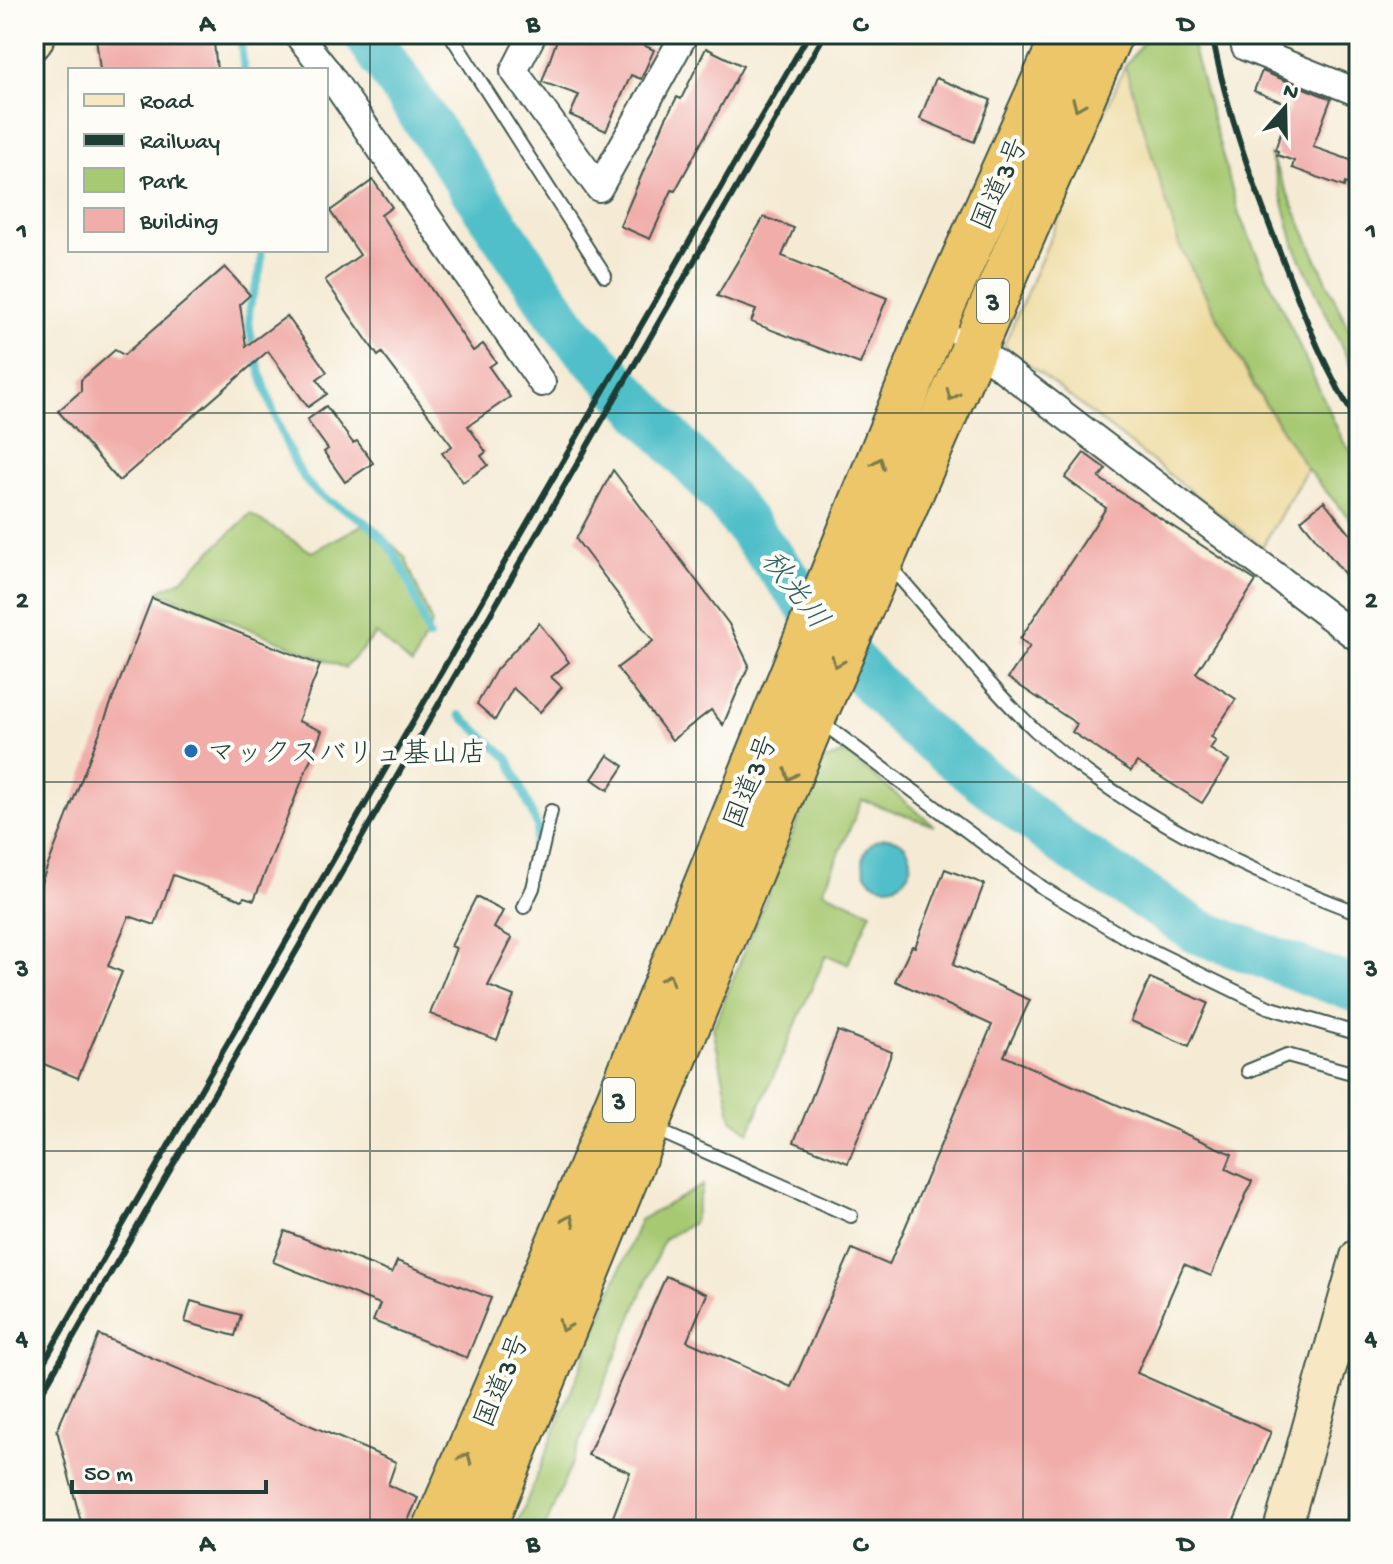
<svg xmlns="http://www.w3.org/2000/svg" width="1393" height="1564" viewBox="0 0 1393 1564" font-family="'Gochi Hand','Klee One',sans-serif">
  <rect width="100%" height="100%" fill="#fdfcf7"/>
  <filter id="ink" filterUnits="userSpaceOnUse"><feTurbulence type="fractalNoise" baseFrequency=".0125" numOctaves="2"/><feDisplacementMap in="SourceGraphic" scale="16" xChannelSelector="R" yChannelSelector="G"/><feConvolveMatrix kernelMatrix="1 2 1 2 8 2 1 2 1" color-interpolation-filters="sRGB"/></filter>
  <filter id="wash" filterUnits="userSpaceOnUse"><feTurbulence type="fractalNoise" baseFrequency=".006" numOctaves="4" result="noise"/><feDisplacementMap in="SourceGraphic" scale="32" xChannelSelector="R" yChannelSelector="G"/><feGaussianBlur stdDeviation="1.8" result="paint"/><feColorMatrix in="noise" values="0 0 0 0 0 0 0 0 0 0 0 0 0 0 0 0 0 1.4 0 .05"/><feComposite in="paint" operator="in"/></filter>
  <g filter="url(#wash)">
    <rect width="100%" height="100%" fill="#f5ebd5"/>
    <g fill="#a7c972" stroke="#638353" stroke-width="2">
      <polygon points="1150,34 1189,34 1239,215 1343,441 1359,461 1359,530 1307,469 1255,387 1179,245 1125,66"/>
      <polygon points="1270,154 1359,353 1359,384 1295,247"/>
      <polygon points="250,514 312,552 369,521 405,557 432,624 412,665 376,634 345,668 158,591 180,581"/>
      <polygon points="845,753 935,826 862,800 823,891 871,912 848,964 826,955 749,1132 732,1119 713,1028 822,761"/>
      <polygon points="703,1185 693,1223 664,1239 544,1530 515,1530 640,1220"/>
    </g>
    <polygon fill="#eeda9e" stroke="#868c69" stroke-width="2" points="1125,66 1179,245 1254,387 1307,469 1262,547 1004,345"/>
    <circle fill="#51bfc9" stroke="#387e7e" stroke-width="2" cx="887" cy="862" r="24"/>
    <g fill="none" stroke-linecap="round" stroke-linejoin="round">
      <g stroke="#51bfc9" stroke-width="8">
        <polyline points="240,34 244,70"/>
        <path d="M261,250c3,27 -11,41 -12,65 -1,32 37,140 57,166 17,22 44,28 64,45 34,28 44,71 59,111"/>
        <polyline points="460,715 509,759 538,828 527,874"/>
      </g>
      <polyline stroke="#51bfc9" stroke-width="46" points="366,34 571,333 726,499 850,659 914,726 1067,846 1197,931 1359,991"/>
    </g>
    <g id="blocks">
      <g fill="#f1adaa">
        <polygon points="121,34 213,34 217,70 100,70 96,37"/>
        <polygon points="559,34 643,34 639,43 654,50 641,79 631,75 606,131 570,115 579,95 542,82"/>
        <polygon points="706,48 743,66 675,191 672,190 650,239 620,226 665,120 677,97 681,99"/>
        <polygon points="1262,71 1331,99 1313,147 1359,163 1359,188 1345,183 1344,187 1292,168 1294,161 1277,155 1278,151 1275,150 1290,105 1254,91"/>
        <polygon points="936,78 991,100 974,142 920,119"/>
        <polygon points="373,180 392,207 381,215 473,351 483,344 496,362 489,367 510,397 468,426 486,452 481,456 488,465 463,482 442,453 452,446 382,353 378,356 325,280 360,255 330,211"/>
        <polygon points="764,217 794,228 782,256 887,298 860,364 751,322 756,310 717,296"/>
        <polygon points="225,267 250,295 240,304 246,346 287,316 327,372 317,379 327,394 308,407 268,351 119,481 58,411 81,391 81,380 115,350 124,355"/>
        <polygon points="326,406 353,443 357,441 373,463 345,482 324,452 328,449 307,420"/>
        <polygon points="1084,453 1106,469 1099,478 1256,581 1196,673 1236,699 1211,737 1216,740 1210,749 1229,761 1202,803 1137,762 1131,771 1072,732 1077,724 1008,678 1030,646 1020,639 1106,508 1065,478"/>
        <polygon points="613,470 729,624 749,665 723,725 711,710 672,740 617,668 653,641 576,539"/>
        <polygon points="1324,501 1359,545 1359,592 1301,520"/>
        <polygon points="152,598 320,665 298,721 322,731 254,900 244,897 242,900 173,875 155,925 129,916 108,966 122,972 78,1078 34,1060 34,901"/>
        <polygon points="539,623 569,662 551,677 562,687 540,712 513,688 495,720 477,704 496,670"/>
        <polygon points="608,755 624,766 608,790 592,779"/>
        <polygon points="945,869 984,884 953,965 1030,1000 1004,1056 1232,1154 1226,1169 1252,1181 1211,1276 1184,1264 1137,1373 1271,1432 1230,1530 608,1530 630,1472 588,1455 666,1276 707,1294 687,1341 791,1387 852,1249 889,1265 992,1025 895,981 912,946 915,947"/>
        <polygon points="476,897 503,911 494,928 512,938 488,986 514,996 497,1040 430,1014 456,948 451,946"/>
        <polygon points="1150,978 1208,1003 1189,1046 1131,1021"/>
        <polygon points="838,1031 892,1052 848,1163 794,1142"/>
        <polygon points="285,1231 392,1273 397,1261 491,1298 467,1358 373,1321 380,1304 273,1262"/>
        <polygon points="191,1301 241,1315 235,1336 185,1322"/>
        <polygon points="99,1335 396,1462 388,1485 418,1498 404,1530 98,1530 81,1522 57,1430"/>
      </g>
    </g>
  </g>
  <g filter="url(#ink)">
    <use href="#blocks" fill-opacity="0" stroke="#3f574c" stroke-width="2"/>
    <g fill="none" stroke-linecap="round" stroke-linejoin="round">
      <g stroke="#3f574c" stroke-width="16">
        <g id="lane">
          <polyline points="450,34 605,276"/>
          <path d="M890,567c49,53 93,115 146,164 93,83 207,139 323,182"/>
          <polyline points="820,721 1043,888 1128,939 1268,1007 1359,1034"/>
          <polyline points="524,907 533,888 551,811"/>
          <polyline points="1248,1071 1287,1055 1359,1075"/>
          <polyline points="652,1128 851,1216"/>
        </g>
      </g>
      <g stroke="#3f574c" stroke-width="30">
        <g id="street">
          <polyline points="297,34 326,70"/>
          <polyline points="533,34 514,71 599,188 682,39 673,34"/>
          <polyline points="1242,34 1245,47 1359,93"/>
          <polyline points="326,70 542,383"/>
          <polyline points="964,339 1359,639"/>
        </g>
      </g>
      <g stroke="#3f574c" stroke-width="40">
        <g id="secondary">
          <polyline points="34,41 37,34"/>
          <polyline points="1282,1530 1359,1257"/>
        </g>
      </g>
      <g stroke="#3f574c" stroke-width="48">
        <g id="highway">
          <polyline points="435,1530 591,1168 934,325 1065,34"/>
          <polyline points="482,1530 814,716 1110,34"/>
        </g>
      </g>
      <use href="#lane" stroke="#fff" stroke-width="12"/>
      <use href="#street" stroke="#fff" stroke-width="26"/>
      <use href="#secondary" stroke="#f7e8c3" stroke-width="36"/>
      <use href="#highway" stroke="#ecc669" stroke-width="44"/>
      <g stroke="#1f3d34" stroke-width="6">
        <path d="M1212,34c15,81 44,158 74,234 20,52 42,109 73,156"/>
        <polyline points="34,1379 809,34"/>
        <polyline points="34,1406 825,34"/>
      </g>
    </g>
    <defs><path id="oneway-chevron" d="M-2-3.5L2.5 0L-2 3.5" fill="none" stroke-width="1.6" stroke-linecap="round" stroke-linejoin="round" transform="scale(2)"/></defs>
    <g stroke="#7b7b4c">
      <use href="#oneway-chevron" transform="translate(1078 105) rotate(113)"/>
      <use href="#oneway-chevron" transform="translate(952 395) rotate(113)"/>
      <use href="#oneway-chevron" transform="translate(879 463) rotate(-68)"/>
      <use href="#oneway-chevron" transform="translate(837 662) rotate(113)"/>
      <use href="#oneway-chevron" transform="translate(790 775) rotate(112)"/>
      <use href="#oneway-chevron" transform="translate(668 979) rotate(-68)"/>
      <use href="#oneway-chevron" transform="translate(569 1220) rotate(-67)"/>
      <use href="#oneway-chevron" transform="translate(564 1326) rotate(112)"/>
      <use href="#oneway-chevron" transform="translate(466 1458) rotate(-67)"/>
    </g>
  </g>
  <path fill="none" stroke="#1f3d34" stroke-width="2" stroke-opacity="0.55" d="M370,34v1496M696,34v1496M1023,34v1496M34,413h1325M34,782h1325M34,1151h1325"/>
  <circle fill="#1f6fb2" stroke="#fdfcf7" stroke-width="3" cx="191" cy="751" r="8"/>
  <g text-anchor="middle" stroke-width="8" stroke-linejoin="round" paint-order="stroke">
    <g fill="#fdfcf7" stroke="#62766e" stroke-width="2">
      <rect x="977" y="279" width="32" height="44" rx="6"/>
      <rect x="603" y="1078" width="32" height="44" rx="6"/>
    </g>
    <g font-size="26" font-weight="bold" fill="#1f3d34">
      <text x="993" y="310">3</text>
      <text x="619" y="1109">3</text>
    </g>
    <g font-size="28" fill="#1f3d34" stroke="#fdfcf7">
      <text transform="translate(998 183) rotate(-66)" y="10">国道3号</text>
      <text transform="translate(749 781) rotate(-68)" y="10">国道3号</text>
      <text transform="translate(500 1380) rotate(-67)" y="10">国道3号</text>
    </g>
    <g font-size="28" fill="#1f3d34" stroke="#fdfcf7" text-anchor="start">
      <text x="207" y="761">マックスバリュ基山店</text>
    </g>
    <g font-size="30" font-style="italic" fill="#2e6461" stroke="#fdfcf7">
      <text transform="translate(796 589) rotate(52)" y="10">秋光川</text>
    </g>
  </g>
  <rect width="1393" height="1564" fill="none" stroke="#fdfcf7" stroke-width="88"/>
  <rect x="68" y="68" width="260" height="184" fill="#fdfcf7" stroke="#a4b0a9" stroke-width="2"/>
  <rect x="84" y="94" width="40" height="12" fill="#f7e8c3" stroke="#a4b0a9" stroke-width="2"/>
  <text x="140" y="108" font-size="24" fill="#1f3d34">Road</text>
  <rect x="84" y="134" width="40" height="12" fill="#1f3d34" stroke="#a4b0a9" stroke-width="2"/>
  <text x="140" y="148" font-size="24" fill="#1f3d34">Railway</text>
  <rect x="84" y="168" width="40" height="24" fill="#a7c972" stroke="#a4b0a9" stroke-width="2"/>
  <text x="140" y="188" font-size="24" fill="#1f3d34">Park</text>
  <rect x="84" y="208" width="40" height="24" fill="#f1adaa" stroke="#a4b0a9" stroke-width="2"/>
  <text x="140" y="228" font-size="24" fill="#1f3d34">Building</text>
  <g transform="translate(1285 108) rotate(20)" stroke="#fdfcf7" stroke-width="6" paint-order="stroke">
  <path d="M0-6L14 30L0 20L-14 30Z" fill="#1f3d34"/>
  <text y="-12" font-size="22" font-weight="bold" text-anchor="middle" fill="#1f3d34">N</text>
  </g>
  <path d="M72 1480v12h194v-12" fill="none" stroke="#1f3d34" stroke-width="4"/>
  <text x="84" y="1480" font-size="24" fill="#1f3d34" stroke="#fdfcf7" stroke-width="6" paint-order="stroke">50 m</text>
  <rect x="44" y="44" width="1305" height="1476" fill="none" stroke="#1f3d34" stroke-width="3"/>
  <g font-size="26" text-anchor="middle" font-weight="bold" fill="#1f3d34">
    <text x="207" y="31">A</text>
    <text x="533" y="31">B</text>
    <text x="860" y="31">C</text>
    <text x="1186" y="31">D</text>
    <text x="22" y="238">1</text>
    <text x="1371" y="238">1</text>
    <text x="22" y="607">2</text>
    <text x="1371" y="607">2</text>
    <text x="22" y="976">3</text>
    <text x="1371" y="976">3</text>
    <text x="22" y="1345">4</text>
    <text x="1371" y="1345">4</text>
    <text x="207" y="1551">A</text>
    <text x="533" y="1551">B</text>
    <text x="860" y="1551">C</text>
    <text x="1186" y="1551">D</text>
  </g>
</svg>
